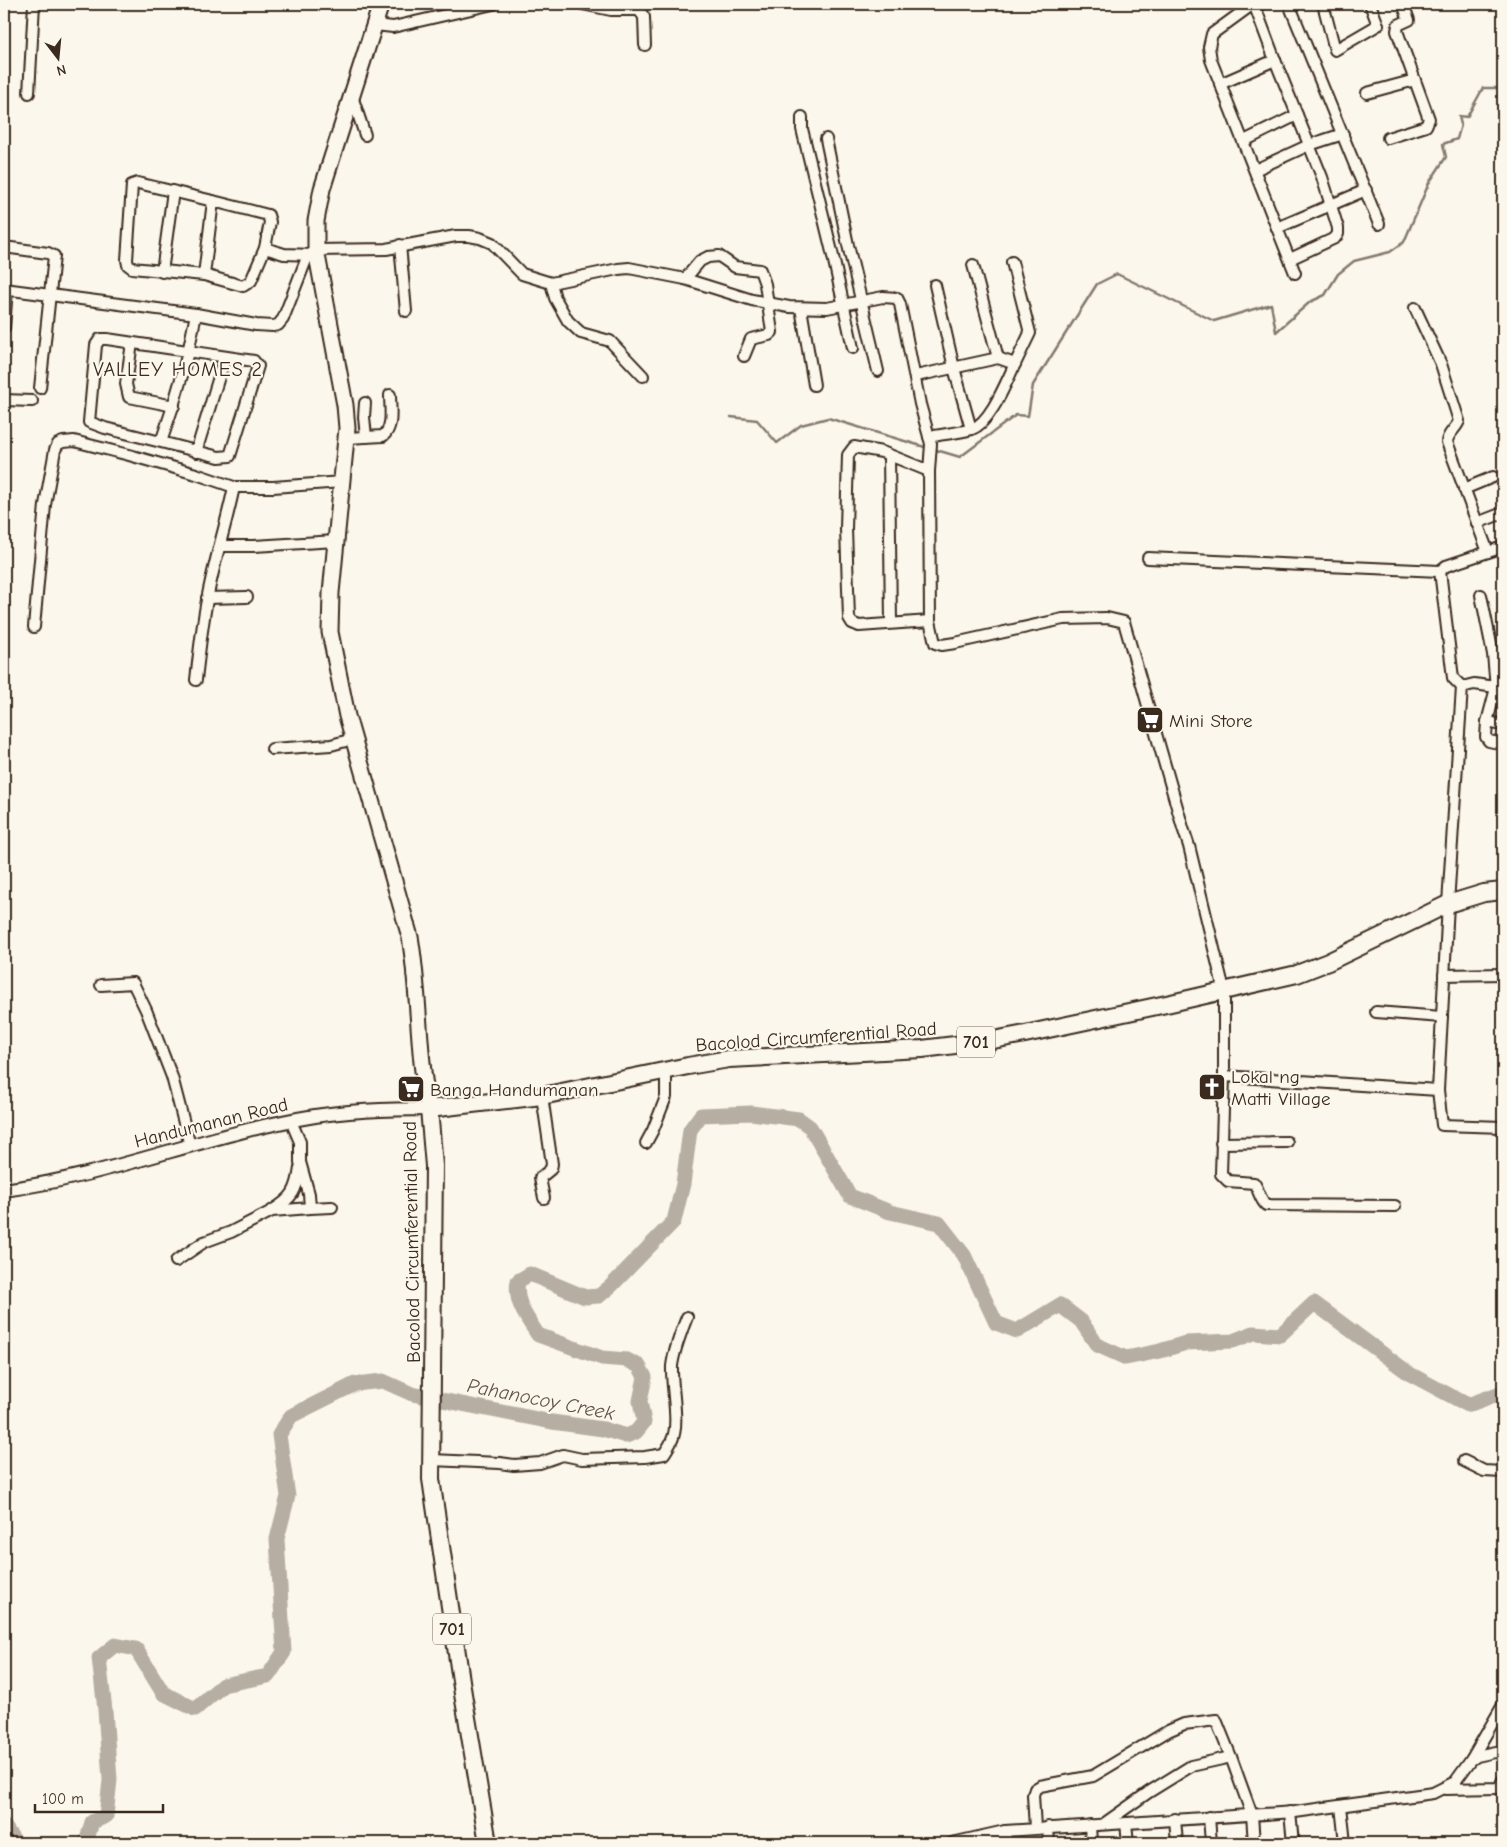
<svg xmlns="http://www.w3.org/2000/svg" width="1507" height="1847" viewBox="0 0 1507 1847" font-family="'Comic Neue',sans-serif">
  <rect width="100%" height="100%" fill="#fbf7ec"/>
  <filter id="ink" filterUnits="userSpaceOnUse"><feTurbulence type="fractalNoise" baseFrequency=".02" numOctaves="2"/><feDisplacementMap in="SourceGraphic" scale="10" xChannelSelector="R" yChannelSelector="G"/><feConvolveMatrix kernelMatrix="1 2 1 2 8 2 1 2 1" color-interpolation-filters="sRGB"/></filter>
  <g filter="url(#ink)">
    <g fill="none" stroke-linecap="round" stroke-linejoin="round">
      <g stroke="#85796d" stroke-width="2.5">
        <polyline points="731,417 757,420 777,443 801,425 828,418 928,448"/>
        <polyline points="933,449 960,457 1016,415 1028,416 1033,385 1097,284 1117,274 1214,321 1271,304 1276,332 1310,302 1325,295 1338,274 1354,261 1390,252 1404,242 1429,183 1446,157 1443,144 1457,139 1461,125 1459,116 1467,117 1483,88 1503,88"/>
      </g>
      <g stroke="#b6aea2" stroke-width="15">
        <polyline points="4,1826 16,1843"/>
        <path d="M86,1843l6,-21 14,-6 4,-36 -5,-70 -6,-52 16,-13 21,4 27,44 32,16 28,-24 45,-9 16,-24 -7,-113 11,-43 -9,-61 12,-19 64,-32 28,-3 29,13 140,28 51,7 23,7 10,-4 8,-10 -4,-21 5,-24 -6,-11 -12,-6 -25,-2 -64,-23c-11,-17 -24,-33 -20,-54l12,-7 55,23 14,-1 12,-10 63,-65 9,-37 7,-54 11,-15 50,-2 48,6 11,8 40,69 40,16 49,11 25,32 32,68 21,8 43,-26 21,16 16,24 29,13 34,-7 26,-8 47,-2 20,-8 27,2 34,-32 96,71 58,31 35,-13"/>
      </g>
      <g stroke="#3b2a1e" stroke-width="14">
        <g id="minor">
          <polyline points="582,4 611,10 639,10 644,17 645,45"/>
          <polyline points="1253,4 1212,34 1209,47 1211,60 1277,228 1366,190"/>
          <polyline points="1254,4 1275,60 1322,177 1338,228 1338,234 1335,238 1290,259"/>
          <polyline points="1289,4 1379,224"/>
          <polyline points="1323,4 1335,50 1378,25 1370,4"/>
          <polyline points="375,25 393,27 493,4"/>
          <polyline points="1220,84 1275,60"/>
          <polyline points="29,93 34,4"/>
          <polyline points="1367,93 1415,80"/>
          <polyline points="352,96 365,135"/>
          <polyline points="802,117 802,129 832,252 853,348"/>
          <polyline points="1388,138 1426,126 1429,119 1397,31 1398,25 1409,20 1403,4"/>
          <polyline points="826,139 848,245 878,371"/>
          <polyline points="1244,141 1297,115"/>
          <polyline points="1255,170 1309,145 1343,134"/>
          <polygon points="213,201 268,215 270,222 265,248 251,281 243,286 204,275"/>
          <polyline points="1277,228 1295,273"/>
          <polyline points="400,245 406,311"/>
          <polyline points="4,247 48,253 54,256 40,388"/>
          <polyline points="265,248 284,254 313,255"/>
          <path d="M316,250l70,-1 70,-13h13l11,2 12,5 30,31 29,9 67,-14 11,-1 56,11 67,21 37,7 38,1 56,-11 14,1 3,6 20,100 11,40 -2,27 1,150 5,22 7,2 13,-2 108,-24 44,-1 17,4 59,206 6,18 35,144v86l-3,98 7,7 26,2c5,7 6,17 12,22l129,1"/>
          <polyline points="1012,262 1030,333 1015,364"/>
          <polyline points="973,265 998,358"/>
          <polyline points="162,272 173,191"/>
          <polyline points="204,275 132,268 128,265 127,260 132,185 138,183 213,201"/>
          <polyline points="685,279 700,261 708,257 719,256 735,267 760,270 765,284 772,332 769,335 751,339 744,356"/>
          <polyline points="551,283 555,298 568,321 581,333 610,341 643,376"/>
          <polyline points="935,285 954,368 971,429"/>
          <polyline points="4,289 196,314 256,325 273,326 278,325 283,319 308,255"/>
          <polyline points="801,308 814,385"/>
          <path d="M1415,308l26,56 18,57c-3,8 -12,13 -12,21l41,110"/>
          <polyline points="4,328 7,289"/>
          <polyline points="132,343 126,384 129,397 174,406"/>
          <path d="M916,376l82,-18 17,6c-9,18 -24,58 -43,65 -13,4 -30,5 -43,8"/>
          <polyline points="4,400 32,401"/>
          <polyline points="365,403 364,417 366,437"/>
          <path d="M347,438l36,-2c11,-9 7,-28 7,-41"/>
          <path d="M161,442l58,15 11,-1 28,-90 -4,-5 -147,-22h-7l-4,6 -7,77 16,6 56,14c15,-42 27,-84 35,-128"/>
          <polyline points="196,452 225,357"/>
          <polyline points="889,455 891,623"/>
          <polyline points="929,471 882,452 854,447 848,455 846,529 849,618 852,623 859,626 930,621"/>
          <polyline points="1464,489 1493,477"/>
          <polyline points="1477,523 1503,513"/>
          <polyline points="221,546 254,546 336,541"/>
          <polyline points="1148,558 1440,571 1446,566 1503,547"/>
          <polyline points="1440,571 1453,678 1462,687"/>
          <polyline points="1481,595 1493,654 1496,688 1487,722 1486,737 1489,741 1503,744"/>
          <polyline points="207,598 247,597"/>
          <polyline points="34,627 45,505 55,450 58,444 63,442 74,441 129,455 196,474 234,487 273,487 342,482"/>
          <path d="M196,680c3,-27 6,-54 11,-80 7,-38 19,-75 27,-113"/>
          <polyline points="1503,688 1474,684 1462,687 1448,904 1438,1090 1442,1125 1503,1127"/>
          <polyline points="1487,722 1503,725"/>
          <polyline points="272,749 331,745 353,739"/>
          <polyline points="1444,975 1503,974"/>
          <polyline points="101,985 133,983 146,1010 172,1077 190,1146"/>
          <polyline points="1376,1012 1442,1017"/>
          <polyline points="1224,1076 1438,1090"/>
          <polyline points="542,1096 552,1164 551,1169 540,1178 544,1198"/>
          <polyline points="646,1143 653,1130 666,1097 666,1070"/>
          <polyline points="1221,1143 1287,1142"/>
          <polyline points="310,1208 332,1207"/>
          <path d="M273,1210c20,-12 24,-20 27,-42"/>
          <polyline points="176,1261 204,1242 231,1232 272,1211 310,1208 309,1194 300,1162 300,1142 291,1121"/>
          <path d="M431,1460l69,3 14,2 26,-2 23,-8 19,4 63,-2 19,-3c3,-5 6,-9 8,-14 8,-16 -1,-54 0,-74 2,-17 9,-33 15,-49"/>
          <polyline points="1464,1461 1484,1471 1503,1472"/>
          <polyline points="1471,1760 1503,1705"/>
          <polyline points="1445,1789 1499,1788 1503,1780"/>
          <polyline points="1341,1806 1345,1843"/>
          <polyline points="1290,1812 1293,1843"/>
          <polyline points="1209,1817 1211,1843"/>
          <polyline points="1175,1819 1177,1843"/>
          <polyline points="1105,1823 1149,1792 1191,1766 1231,1757 1252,1815 1254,1843"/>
          <polyline points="1126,1823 1128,1843"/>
          <polyline points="1090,1825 1091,1843"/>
          <polyline points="1048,1827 1049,1843"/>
          <polyline points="1035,1828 1033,1795 1035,1789 1040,1786 1093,1776 1168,1731 1184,1724 1216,1720 1231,1757"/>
          <polyline points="1005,1831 1006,1843"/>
          <polyline points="952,1843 1005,1831 1295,1812 1433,1793 1455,1782 1471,1760 1477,1756 1495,1752 1503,1753"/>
        </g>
      </g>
      <g stroke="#3b2a1e" stroke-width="16">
        <path id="tertiary" d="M4,1190c106,-14 206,-57 311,-74 38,-6 76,-7 114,-7"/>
      </g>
      <g stroke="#3b2a1e" stroke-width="19">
        <path id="secondary" d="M381,4l-59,185 -6,32v29l29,155 2,23 -16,165 -1,39 17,84 63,221c10,57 7,115 19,172"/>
      </g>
      <g stroke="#3b2a1e" stroke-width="20">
        <polyline id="primary" points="488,1843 463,1694 431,1479 434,1166 429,1109 542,1096 688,1066 729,1059 922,1049 988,1041 1025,1034 1171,1003 1297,974 1328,962 1448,904 1484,893 1503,891"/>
      </g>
      <use href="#minor" stroke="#fbf7ec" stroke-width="10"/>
      <use href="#tertiary" stroke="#fbf7ec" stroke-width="12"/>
      <use href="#secondary" stroke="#fbf7ec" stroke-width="15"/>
      <use href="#primary" stroke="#fbf7ec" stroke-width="16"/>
    </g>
  </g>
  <defs>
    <g id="supermarket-square" transform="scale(1.4375)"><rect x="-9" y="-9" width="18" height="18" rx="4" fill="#3b2a1e" stroke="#fbf7ec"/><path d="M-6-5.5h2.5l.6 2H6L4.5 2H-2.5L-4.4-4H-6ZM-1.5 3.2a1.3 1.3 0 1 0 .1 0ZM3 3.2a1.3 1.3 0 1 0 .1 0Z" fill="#fff"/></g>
    <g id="church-square" transform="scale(1.4375)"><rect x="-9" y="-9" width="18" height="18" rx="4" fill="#3b2a1e" stroke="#fbf7ec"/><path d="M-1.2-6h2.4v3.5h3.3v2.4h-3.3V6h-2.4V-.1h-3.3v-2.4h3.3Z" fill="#fff"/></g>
  </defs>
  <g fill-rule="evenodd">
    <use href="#supermarket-square" x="1150" y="720"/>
    <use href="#church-square" x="1212" y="1087"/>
    <use href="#supermarket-square" x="411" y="1089"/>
  </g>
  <g text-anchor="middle" stroke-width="4.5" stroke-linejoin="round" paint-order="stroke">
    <g fill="#fbf7ec" stroke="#75685c" stroke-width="1">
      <rect x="957" y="1026.5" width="38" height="31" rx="4"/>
      <rect x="433" y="1613.5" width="38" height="31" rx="4"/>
    </g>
    <g font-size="18" font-weight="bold" fill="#3b2a1e">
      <text x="976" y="1048">701</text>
      <text x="452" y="1635">701</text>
    </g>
    <g font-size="19" fill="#3b2a1e" stroke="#fbf7ec" text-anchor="start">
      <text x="1169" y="727">Mini Store</text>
      <text x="1231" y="1083">Lokal ng<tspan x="1231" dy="22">Matti Village</tspan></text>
      <text x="430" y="1096">Banga Handumanan</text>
    </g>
    <g font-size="19" fill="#3b2a1e" stroke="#fbf7ec">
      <text transform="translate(816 1036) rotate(-4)" y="7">Bacolod Circumferential Road</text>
      <text transform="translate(211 1122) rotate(-14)" y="7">Handumanan Road</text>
      <text transform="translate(411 1242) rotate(-91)" y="7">Bacolod Circumferential Road</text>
    </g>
    <g font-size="20" letter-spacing="1" fill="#3b2a1e" stroke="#fbf7ec">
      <text x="178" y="376">VALLEY HOMES 2</text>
    </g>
    <g font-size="20" font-style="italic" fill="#605246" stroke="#fbf7ec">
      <text transform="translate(541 1399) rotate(11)" y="7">Pahanocoy Creek</text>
    </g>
  </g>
  <rect width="1507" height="1847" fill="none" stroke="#fbf7ec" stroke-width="20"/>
  <rect x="10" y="10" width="1487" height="1827" fill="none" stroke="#3b2a1e" stroke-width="2" filter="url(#ink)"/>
  <g transform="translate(58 58) rotate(164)" stroke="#fbf7ec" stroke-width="4" paint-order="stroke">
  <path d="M0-4L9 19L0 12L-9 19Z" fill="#3b2a1e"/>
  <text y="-8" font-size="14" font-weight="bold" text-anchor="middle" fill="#3b2a1e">N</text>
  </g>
  <path d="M35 1804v8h128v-8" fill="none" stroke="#3b2a1e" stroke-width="2.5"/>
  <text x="42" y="1804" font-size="15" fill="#3b2a1e" stroke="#fbf7ec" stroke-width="4" paint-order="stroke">100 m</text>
</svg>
